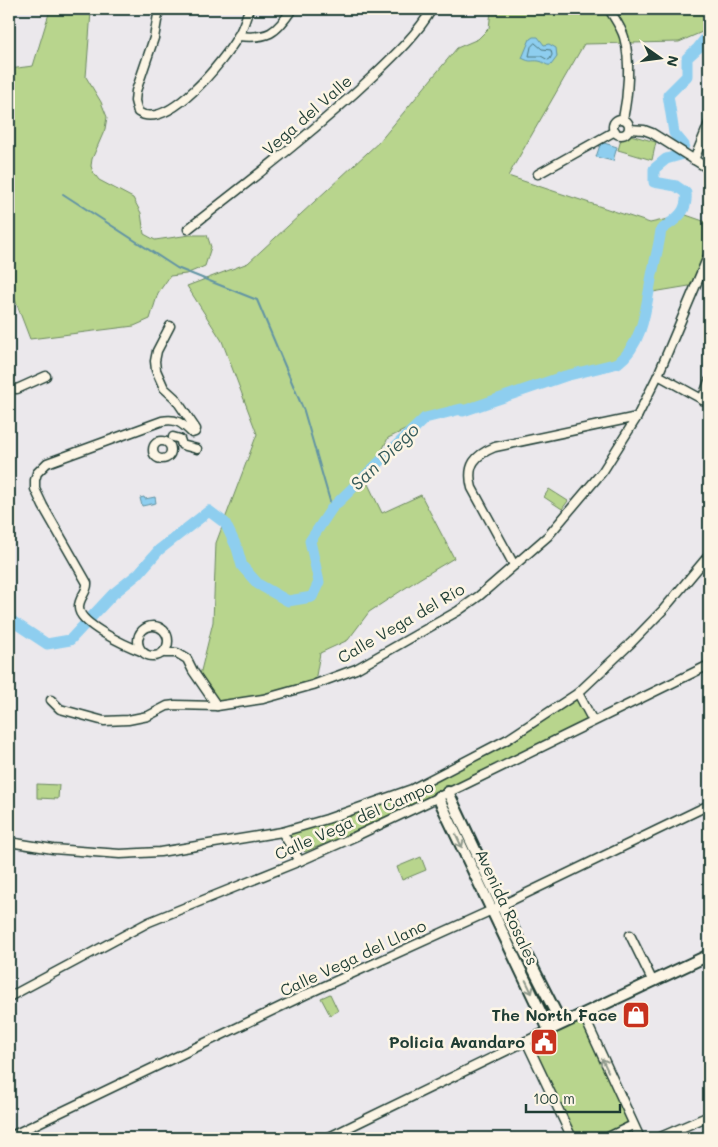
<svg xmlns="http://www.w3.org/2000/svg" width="718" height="1147" viewBox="0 0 718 1147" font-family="Mali,sans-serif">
  <rect width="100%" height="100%" fill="#ebe8ec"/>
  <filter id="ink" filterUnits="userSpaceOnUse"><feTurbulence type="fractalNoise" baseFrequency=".02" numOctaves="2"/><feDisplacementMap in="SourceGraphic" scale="10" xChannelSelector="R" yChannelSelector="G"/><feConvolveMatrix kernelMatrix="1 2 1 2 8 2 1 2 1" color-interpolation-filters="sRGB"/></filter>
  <g filter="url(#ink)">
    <g fill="#b8d58d" stroke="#6c8960">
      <polygon points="48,9 92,9 91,12 86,77 101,102 107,117 105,129 92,159 91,166 93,172 99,180 133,198 141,213 144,234 155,240 190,235 207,235 211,247 205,266 186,274 170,276 158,293 150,319 134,326 30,339 9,284 9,69 33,66 50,10"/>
      <polygon points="494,9 709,9 709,29 679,42 584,44 508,176 650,223 686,215 709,223 709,247 695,285 653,292 646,318 634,349 619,365 565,378 462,413 460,410 426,420 388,438 367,482 382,513 421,495 454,558 419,579 369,612 348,640 320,653 314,687 216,702 200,675 213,622 216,543 257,434 222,341 187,286 248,263 380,141 457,48 478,39 489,28 491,11"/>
      <polygon points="623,133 656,142 652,160 618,150"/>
      <polygon points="549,489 568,501 562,509 544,497"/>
      <polygon points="577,694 591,721 518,754 464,782 430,796 353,832 305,852 284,833 413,790"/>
      <polygon points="37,784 59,785 58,799 37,798"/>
      <polygon points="421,857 426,870 402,880 397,867"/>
      <polygon points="330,994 338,1011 330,1015 321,998"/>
      <polygon points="582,1018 631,1122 598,1138 573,1138 530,1043"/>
    </g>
    <g fill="#8eceef" stroke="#6294a4">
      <path d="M533,37h5l6,8 5,-1 7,4 1,9 -6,8c-6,1 -6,-3 -12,-4 -8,-1 -8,2 -17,-3l8,-19z"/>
      <polygon points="601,142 617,147 613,161 596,157"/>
      <polygon points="144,497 145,499 155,497 156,503 142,506 140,498"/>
    </g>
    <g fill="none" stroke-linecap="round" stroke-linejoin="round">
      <polygon stroke="#4b777f" stroke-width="1" points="535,43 542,49 551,50 552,55 550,59 548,60 541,56 529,56 531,47"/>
      <polyline stroke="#6294a4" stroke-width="2" points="63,194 177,268 257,300 304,411 332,508"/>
      <path stroke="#8eceef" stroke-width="11" d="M9,619l38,25 23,-4 43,-46 25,-20 21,-24 50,-39 16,12 12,25 5,18 16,18 30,17 24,-4 7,-15 -9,-41 22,-33 93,-90 36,-9 2,2 102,-35 53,-13c26,-20 28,-58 34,-88 3,-15 7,-30 9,-45 15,-11 27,-17 25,-37l-10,-7 -22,-4v-13l12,-10 14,-4 4,-10 -10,-12 -6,-38 19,-19v-18l11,-10 11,-14"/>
      <g stroke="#1f3d34" stroke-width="11">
        <g id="minor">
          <path d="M159,9l-5,29 -18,53 -1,10 3,11c30,20 86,-52 99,-74 6,-9 9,-20 12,-29"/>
          <path d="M609,9c5,9 12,18 15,28 7,24 4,58 -1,82"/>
          <path d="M238,36c30,3 38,-2 54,-27"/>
          <circle cx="621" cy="127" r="8"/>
          <polyline points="629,129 644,130 652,133 709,169"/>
          <polyline points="694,160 709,123"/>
          <polyline points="538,174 615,131"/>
          <path d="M188,229c64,-50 128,-99 186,-154 21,-20 44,-42 58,-66"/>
          <polyline points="658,375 709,403"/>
          <polyline points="9,388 17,389 46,376"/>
          <polyline points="702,400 709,381"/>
          <polyline points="173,437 180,439 182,445 197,449"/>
          <circle cx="162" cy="450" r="9"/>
          <path d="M514,565l-42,-77c-6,-23 3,-33 23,-41l142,-30"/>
          <circle cx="153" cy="641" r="15"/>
          <path d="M141,651c-14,-5 -62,-27 -62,-43 -1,-10 9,-16 8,-25l-44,-77 -8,-17v-9l2,-7 10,-10 115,-42c14,-3 20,2 30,12l3,-1 1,-3 -21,-31 -11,-10 -8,-18 -1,-9 2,-10 13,-25"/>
          <polyline points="165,653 177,653 187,659 193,671 217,706"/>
          <polyline points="578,693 593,721"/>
          <polyline points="51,700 60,709 104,721 128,720 148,716 167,706 175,705 217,706 263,699 313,685 356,669 458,611 479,596 548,536 603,471 637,417 658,375 709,254"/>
          <polyline points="282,832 300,861"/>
          <polyline points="9,842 53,849 120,854 160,852 282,832 327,819 412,789 508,739 578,693 631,643 663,610 709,555"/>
          <polyline points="630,935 653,982"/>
          <polyline points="9,997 149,922 300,861 354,837 462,786 709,665"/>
          <polyline points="583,1014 640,1138"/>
          <polyline points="526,1041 572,1138"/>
          <polyline points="9,1137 307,994 492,910 709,805"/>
          <polyline points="327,1138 549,1030"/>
          <polyline points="606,1138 633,1125"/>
          <polyline points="658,1138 709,1116"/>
        </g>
      </g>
      <g stroke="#1f3d34" stroke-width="14">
        <g id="tertiary">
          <polyline points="448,792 501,905 561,1023"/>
          <polyline points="438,797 549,1030 709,955"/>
        </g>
      </g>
      <use href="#minor" stroke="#fcf5e5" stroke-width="8"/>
      <use href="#tertiary" stroke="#fcf5e5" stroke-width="10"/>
    </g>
    <defs><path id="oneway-shaft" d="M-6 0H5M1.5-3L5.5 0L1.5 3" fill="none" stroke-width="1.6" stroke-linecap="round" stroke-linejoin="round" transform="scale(1.25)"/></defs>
    <g stroke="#8e998c">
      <use href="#oneway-shaft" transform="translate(459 841) rotate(65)"/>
      <use href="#oneway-shaft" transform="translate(529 987) rotate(64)"/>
      <use href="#oneway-shaft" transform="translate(605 1065) rotate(-115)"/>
    </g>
  </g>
  <defs>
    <g id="shop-square" transform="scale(1.4375)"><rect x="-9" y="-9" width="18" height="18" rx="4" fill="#c8321e" stroke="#fcf5e5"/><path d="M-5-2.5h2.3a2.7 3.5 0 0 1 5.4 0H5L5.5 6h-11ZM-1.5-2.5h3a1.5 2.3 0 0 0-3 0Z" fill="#fff"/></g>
    <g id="civic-square" transform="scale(1.4375)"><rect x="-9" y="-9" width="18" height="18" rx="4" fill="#c8321e" stroke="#fcf5e5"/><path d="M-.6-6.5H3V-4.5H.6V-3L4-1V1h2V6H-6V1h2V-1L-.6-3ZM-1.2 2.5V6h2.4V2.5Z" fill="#fff"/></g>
  </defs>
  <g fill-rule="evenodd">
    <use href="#shop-square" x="636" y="1015"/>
    <use href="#civic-square" x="544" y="1042"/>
  </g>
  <g text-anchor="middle" stroke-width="5" stroke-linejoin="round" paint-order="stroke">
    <g font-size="16" fill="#1f3d34" stroke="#fcf5e5">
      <text transform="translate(307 115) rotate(-41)" y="6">Vega del Valle</text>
      <text transform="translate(401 623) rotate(-30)" y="6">Calle Vega del Río</text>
      <text transform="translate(354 820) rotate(-24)" y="6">Calle Vega del Campo</text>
      <text transform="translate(507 907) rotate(65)" y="6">Avenida Rosales</text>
      <text transform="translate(353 958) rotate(-25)" y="6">Calle Vega del Llano</text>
    </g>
    <g font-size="16" font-weight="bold" fill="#1f3d34" stroke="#fcf5e5" text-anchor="end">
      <text x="617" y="1021">The North Face</text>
      <text x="525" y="1048">Policia Avandaro</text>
    </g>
    <g font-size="18" font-style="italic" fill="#355a59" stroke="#fcf5e5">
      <text transform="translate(385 457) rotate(-44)" y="6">San Diego</text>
    </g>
  </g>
  <rect width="718" height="1147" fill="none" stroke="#fcf5e5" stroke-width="30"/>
  <rect x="15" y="15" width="688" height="1117" fill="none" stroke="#1f3d34" stroke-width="2" filter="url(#ink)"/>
  <g transform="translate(660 58) rotate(104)" stroke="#fcf5e5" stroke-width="4" paint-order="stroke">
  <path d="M0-4L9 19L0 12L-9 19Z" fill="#1f3d34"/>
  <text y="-8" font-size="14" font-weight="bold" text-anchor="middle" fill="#1f3d34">N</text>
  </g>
  <path d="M526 1104v8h94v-8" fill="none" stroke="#1f3d34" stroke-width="2.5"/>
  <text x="533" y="1104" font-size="15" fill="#1f3d34" stroke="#fcf5e5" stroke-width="4" paint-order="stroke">100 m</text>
</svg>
